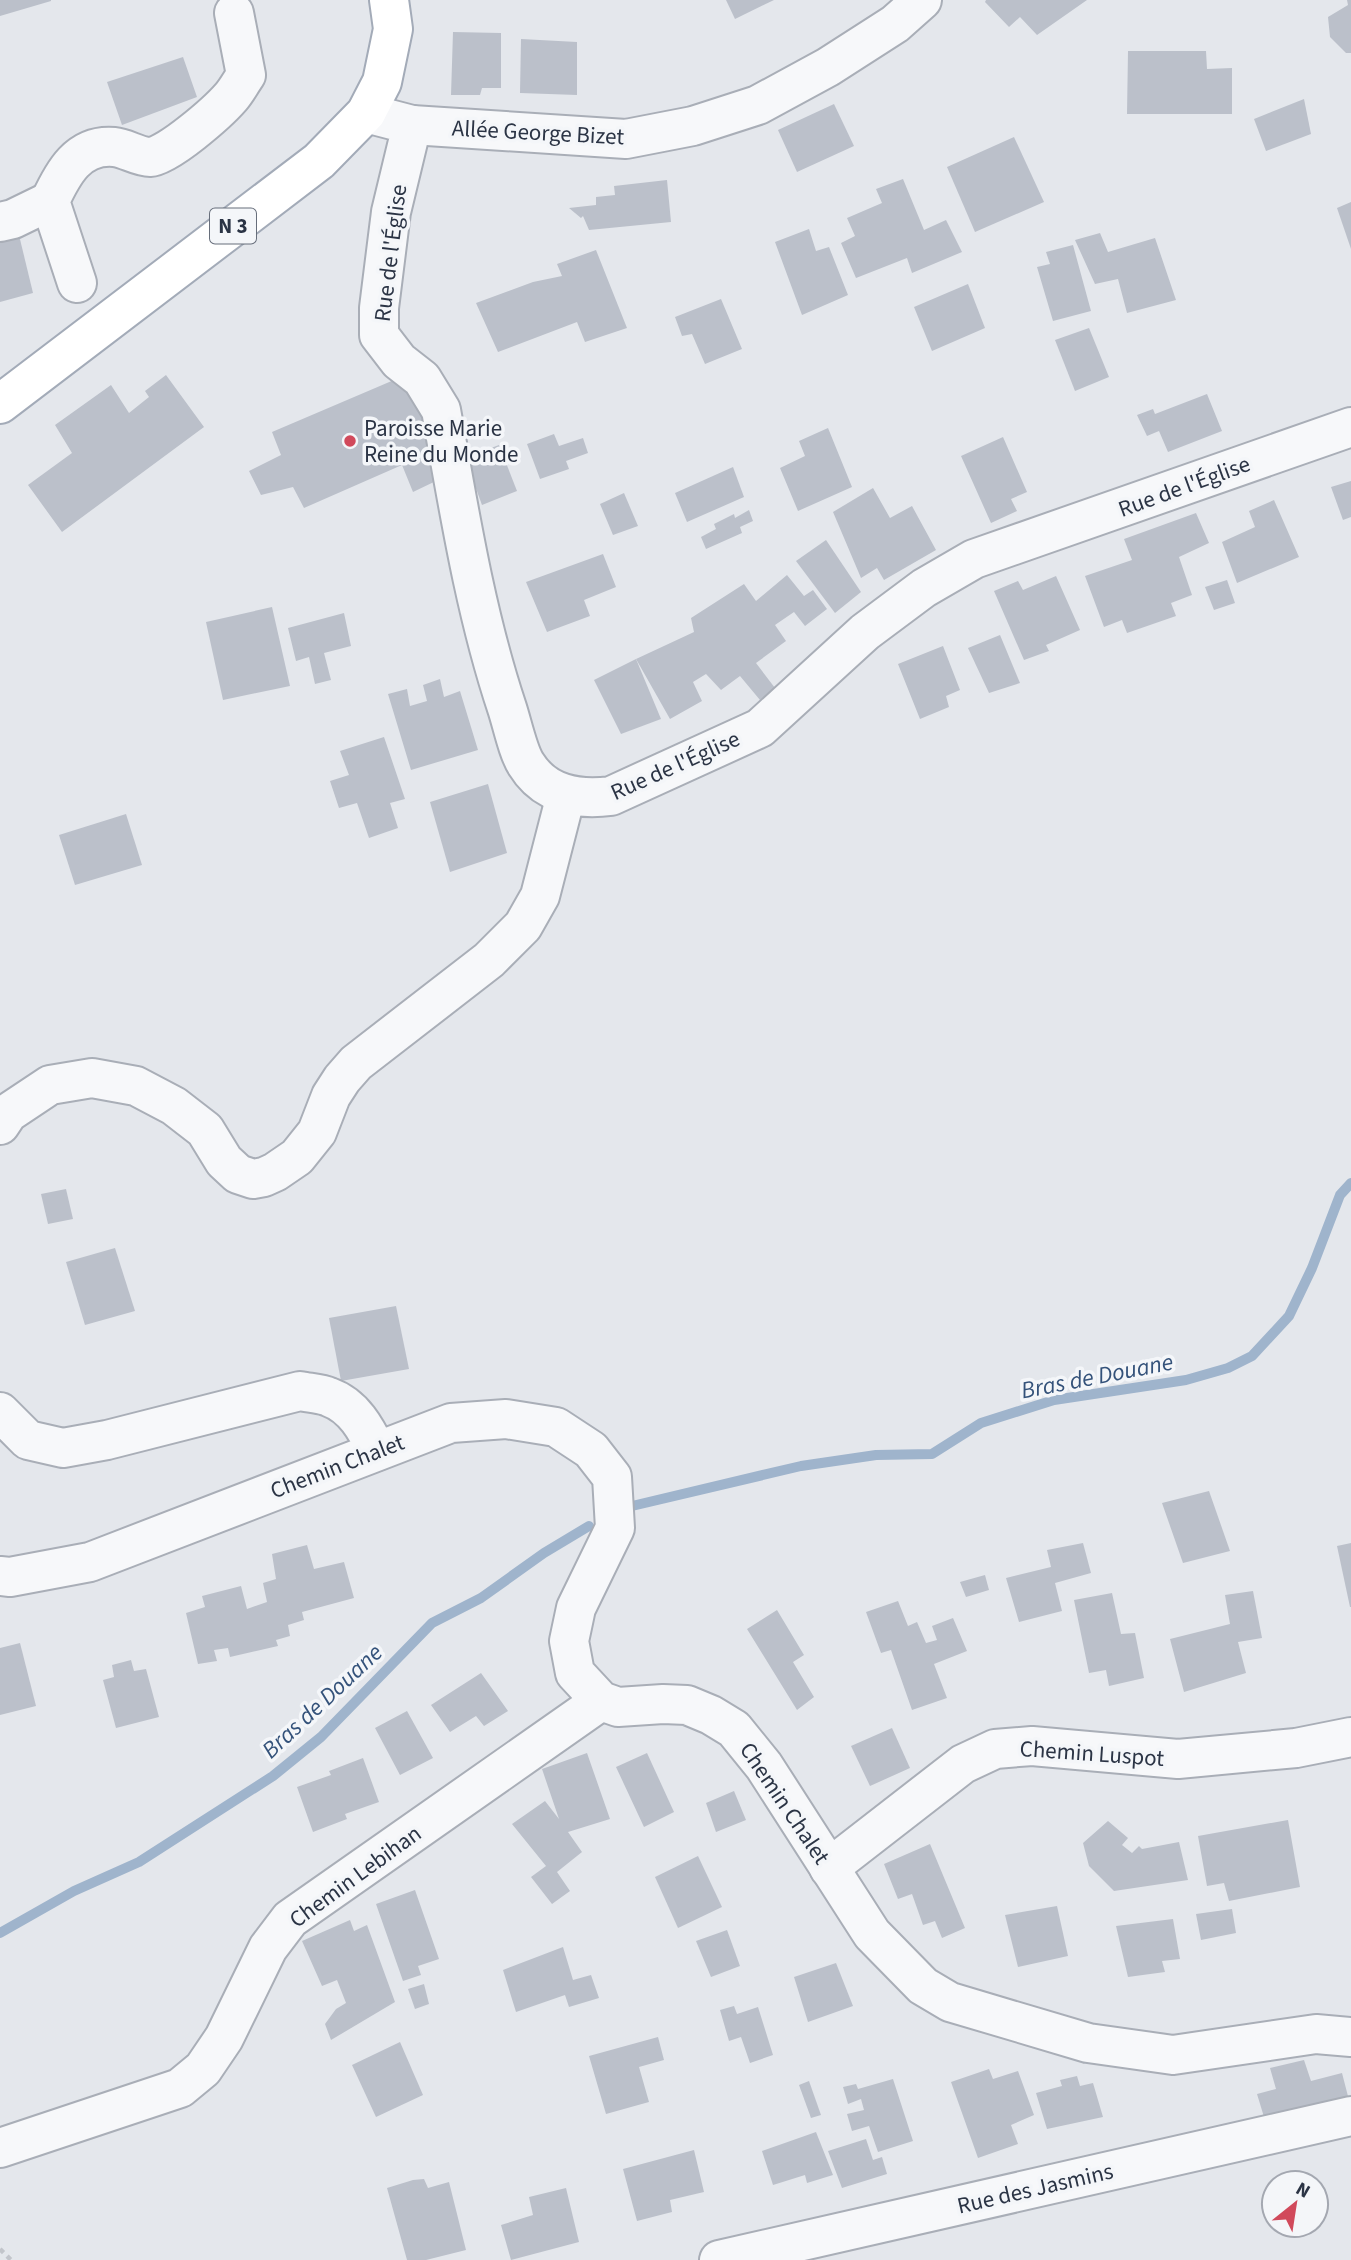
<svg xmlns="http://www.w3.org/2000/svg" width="1351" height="2260" viewBox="0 0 1351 2260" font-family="'Source Sans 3',sans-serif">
  <rect width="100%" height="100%" fill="#e4e7ec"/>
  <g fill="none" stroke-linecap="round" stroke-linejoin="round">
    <g stroke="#9fb4cc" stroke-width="10">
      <polyline points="632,1506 801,1466 876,1455 932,1454 981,1423 1054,1400 1186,1380 1228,1368 1252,1356 1289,1316 1312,1268 1340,1195 1351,1183"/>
      <polyline points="0,1933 74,1891 139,1862 273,1776 321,1737 432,1623 481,1598 544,1553 589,1526"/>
    </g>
  </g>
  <g fill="#bbc0ca">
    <polygon points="0,0 51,0 51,1 0,16"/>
    <polygon points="726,0 774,0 735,19"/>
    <polygon points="986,0 1087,0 1037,35 1020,17 1009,27 985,2"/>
    <polygon points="1347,0 1351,0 1351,53 1346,53 1330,37 1328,17 1348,5"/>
    <polygon points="453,32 501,33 501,88 482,88 480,95 451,95"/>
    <polygon points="521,39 577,42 577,95 520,93"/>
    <polygon points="1128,51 1206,51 1207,69 1232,68 1232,114 1127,114"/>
    <polygon points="183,57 197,97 122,125 107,82"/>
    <polygon points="1304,99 1311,134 1266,151 1254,119"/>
    <polygon points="834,104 854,146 797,172 778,130"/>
    <polygon points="1014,137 1044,202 975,232 947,167"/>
    <polygon points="903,179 924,230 946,220 962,252 912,273 907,258 856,278 841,243 855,236 847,218 882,203 876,189"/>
    <polygon points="667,180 671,222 589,230 583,216 581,218 569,208 596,205 596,197 615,195 614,186"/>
    <polygon points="1351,202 1351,249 1337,208"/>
    <polygon points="809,229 816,251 829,247 848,295 802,315 775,242"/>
    <polygon points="18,231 33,293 0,302 0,236"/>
    <polygon points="1100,233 1108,252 1155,238 1176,300 1127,313 1118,279 1095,284 1075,240"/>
    <polygon points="1073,245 1091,311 1053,321 1037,267 1050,264 1046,252"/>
    <polygon points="596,250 627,328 585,342 577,322 498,352 476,303 533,282 562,276 557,264"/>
    <polygon points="968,284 985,328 932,351 914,307"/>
    <polygon points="721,299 742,349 705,364 692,334 682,336 675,317"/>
    <polygon points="1089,328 1109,377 1075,391 1055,340"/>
    <polygon points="166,375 204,427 62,532 28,485 72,453 55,425 111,385 129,413 149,397 145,391"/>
    <polygon points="401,377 414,404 418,399 429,422 424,426 427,449 438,480 413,492 402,465 304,508 293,487 261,495 249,471 281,455 272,432"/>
    <polygon points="1207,394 1222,431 1168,452 1159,431 1147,436 1137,415 1153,409 1155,414"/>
    <polygon points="828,428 852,487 798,511 780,468 805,456 799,441"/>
    <polygon points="554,434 559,446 583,438 588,453 566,461 569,469 540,479 527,444"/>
    <polygon points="1003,437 1027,492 1011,499 1017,511 991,523 961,456"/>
    <polygon points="499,445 517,491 482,505 465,458"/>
    <polygon points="733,467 744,497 687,522 675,493"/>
    <polygon points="1351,481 1351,517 1343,520 1331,487"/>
    <polygon points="873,488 890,518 912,506 936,550 884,580 877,568 861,578 833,512"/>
    <polygon points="624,493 638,526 613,535 600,504"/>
    <polygon points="1274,500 1299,557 1237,583 1222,542 1255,527 1249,511"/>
    <polygon points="749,510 753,521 740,527 742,533 706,549 701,537 716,529 714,524 734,514 735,518"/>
    <polygon points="1196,513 1209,543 1179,557 1192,595 1171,603 1176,616 1127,633 1122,620 1104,627 1085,576 1132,560 1124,539"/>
    <polygon points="826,540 861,592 835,613 796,561"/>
    <polygon points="603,554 616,587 584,600 590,616 547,632 526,582"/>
    <polygon points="787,575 804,596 813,590 827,609 805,626 794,612 775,625 786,641 756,663 775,688 760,700 740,676 721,690 706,674 693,682 702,701 670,719 636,659 694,632 691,618 744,584 756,601"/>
    <polygon points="1056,576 1080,630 1046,645 1049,651 1024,660 994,591 1018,581 1023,590"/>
    <polygon points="1227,580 1235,603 1214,610 1205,587"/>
    <polygon points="272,607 290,686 223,700 206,622"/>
    <polygon points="344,613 351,646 324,653 331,680 315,684 309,657 296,661 288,628"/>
    <polygon points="1000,635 1020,683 989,693 968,648"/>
    <polygon points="943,646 960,690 946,696 949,707 920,719 898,664"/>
    <polygon points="636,659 661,719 621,734 594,680"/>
    <polygon points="440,679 444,697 460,691 478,750 411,770 388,694 407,689 410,706 427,701 423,685"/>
    <polygon points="384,737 405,799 390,803 398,828 369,838 357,803 339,808 330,781 349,775 340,751"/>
    <polygon points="488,784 507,853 450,872 430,802"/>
    <polygon points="126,814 142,865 75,885 59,835"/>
    <polygon points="66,1189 73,1219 48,1224 41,1194"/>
    <polygon points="115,1248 135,1311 85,1325 66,1262"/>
    <polygon points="396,1306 409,1369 341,1381 329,1318"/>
    <polygon points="1209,1491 1230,1551 1183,1563 1162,1503"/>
    <polygon points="1083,1543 1091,1573 1055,1583 1062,1611 1019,1622 1006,1578 1051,1567 1047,1550"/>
    <polygon points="1351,1543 1351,1607 1350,1607 1337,1546"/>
    <polygon points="307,1545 314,1569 344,1562 354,1598 302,1612 304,1620 288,1625 290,1636 276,1640 278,1646 230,1657 228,1648 214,1650 217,1661 198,1664 186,1613 205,1607 202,1596 241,1586 247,1609 267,1602 263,1583 276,1579 272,1554"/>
    <polygon points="985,1575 989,1590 966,1597 960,1582"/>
    <polygon points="1253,1591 1262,1638 1238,1642 1246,1673 1184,1692 1170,1639 1230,1624 1225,1595"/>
    <polygon points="1112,1593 1121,1634 1135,1633 1144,1678 1109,1686 1106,1670 1089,1673 1074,1600"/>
    <polygon points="898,1601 908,1626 917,1622 926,1643 937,1640 932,1626 953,1618 967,1651 934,1664 947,1698 912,1710 891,1650 881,1653 866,1612"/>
    <polygon points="777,1610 804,1655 793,1662 814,1697 797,1710 747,1629"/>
    <polygon points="20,1643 36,1706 0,1715 0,1648"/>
    <polygon points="131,1660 134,1671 146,1669 159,1717 116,1728 103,1680 114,1677 112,1665"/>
    <polygon points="481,1673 508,1711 484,1726 476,1716 450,1732 431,1705"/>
    <polygon points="407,1711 433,1758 400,1775 375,1728"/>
    <polygon points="892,1728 910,1768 870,1786 851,1746"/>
    <polygon points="587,1753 610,1819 568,1832 582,1852 557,1872 570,1891 552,1904 531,1877 546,1866 512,1824 545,1801 559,1819 542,1769"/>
    <polygon points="647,1753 674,1812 644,1827 616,1767"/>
    <polygon points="363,1758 379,1802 345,1814 347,1819 313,1832 297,1787 331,1775 329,1771"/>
    <polygon points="734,1791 746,1820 716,1832 706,1803"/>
    <polygon points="1288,1820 1300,1887 1229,1901 1224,1883 1207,1886 1198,1836"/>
    <polygon points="1108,1821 1128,1838 1122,1845 1132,1853 1139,1846 1142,1849 1179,1842 1188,1880 1114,1891 1089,1866 1083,1843"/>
    <polygon points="930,1844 965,1928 942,1938 935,1921 923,1925 912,1894 898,1899 884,1864"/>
    <polygon points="698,1856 722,1907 678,1928 655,1877"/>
    <polygon points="415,1890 439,1959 418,1966 421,1975 403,1981 376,1904"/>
    <polygon points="1057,1906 1068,1956 1018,1967 1005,1915"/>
    <polygon points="1232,1909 1236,1933 1201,1940 1196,1914"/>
    <polygon points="1173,1919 1180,1959 1162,1961 1165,1972 1128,1977 1116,1926"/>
    <polygon points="350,1920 354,1931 367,1925 395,2002 331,2040 325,2024 336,2009 346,2003 337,1980 322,1986 302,1941"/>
    <polygon points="727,1930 740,1966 711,1977 696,1941"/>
    <polygon points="563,1947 573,1980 591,1975 599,1998 569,2007 565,1995 516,2012 503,1970"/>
    <polygon points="836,1963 853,2006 808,2022 794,1977"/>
    <polygon points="424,1984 429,2004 415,2009 408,1989"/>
    <polygon points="734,2006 737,2014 758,2007 773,2055 750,2063 741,2037 729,2041 720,2010"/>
    <polygon points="658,2037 664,2060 639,2067 649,2102 606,2114 589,2056"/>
    <polygon points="400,2042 423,2095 376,2117 352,2065"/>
    <polygon points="1304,2060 1311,2081 1342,2073 1350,2104 1264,2117 1257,2094 1276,2089 1270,2068"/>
    <polygon points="989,2069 993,2079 1018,2071 1034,2115 1011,2125 1018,2144 978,2158 951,2082"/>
    <polygon points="1077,2076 1080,2086 1093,2083 1103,2117 1047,2129 1036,2093 1062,2086 1060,2080"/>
    <polygon points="893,2079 913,2141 878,2152 869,2126 852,2131 847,2114 864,2110 861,2099 848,2104 843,2087 856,2084 858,2089"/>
    <polygon points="809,2081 821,2115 811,2118 799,2085"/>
    <polygon points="816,2132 833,2175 807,2183 805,2175 773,2185 762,2151"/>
    <polygon points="866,2139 873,2160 882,2157 887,2174 842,2188 828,2151"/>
    <polygon points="694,2150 704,2192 670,2200 672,2212 637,2221 623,2169"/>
    <polygon points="424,2179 428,2188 449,2182 466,2250 426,2260 407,2260 387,2188 413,2180"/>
    <polygon points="566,2188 579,2242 511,2260 501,2225 533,2215 529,2197"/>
  </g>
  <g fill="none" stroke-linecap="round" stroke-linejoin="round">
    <g stroke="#a9aeb7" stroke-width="42">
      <g id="minor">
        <path d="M366,113l46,12 -21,87 -12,96v27l20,26 23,18 19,31c18,100 34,202 66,298 5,15 11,44 19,56 19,31 52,36 85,32l149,-68 105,-96 59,-44 50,-29 377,-132"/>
        <polyline points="412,125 626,139 693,126 758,105 828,67 895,24 922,0"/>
        <polyline points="0,222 13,219 50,201"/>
        <path d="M77,283l-27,-82c13,-28 28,-57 64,-54 12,1 24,10 36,10 18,-1 68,-45 81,-60 6,-7 10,-15 15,-22l-12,-62"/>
        <polyline points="0,1125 8,1113 50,1085 92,1078 136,1086 174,1106 205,1130 224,1161 238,1174 253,1179 264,1177 275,1172 297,1157 317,1132 331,1096 342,1079 356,1063 489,960 523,926 540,896 566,795"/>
        <path d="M0,1412l28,28 35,8 44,-8 193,-49c9,2 20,2 29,6 25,9 37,32 48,54"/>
        <polyline points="0,1576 10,1577 90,1562 451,1423 506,1419 556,1427 591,1450 612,1477 615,1528 576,1608 569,1641 575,1673 601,1701 618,1707 663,1704 687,1705 711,1715 734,1729 764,1766 872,1934 923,1986 950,2002 1088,2043 1173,2055 1316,2034 1351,2037"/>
        <polyline points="829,1868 963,1764 995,1749 1032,1746 1178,1759 1296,1748 1351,1737"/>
        <polyline points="0,2148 180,2088 203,2069 224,2038 268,1948 290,1919 601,1701"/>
        <polyline points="719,2260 1351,2116"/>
      </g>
    </g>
    <g stroke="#a3abb8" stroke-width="42">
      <polyline id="major" points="0,404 319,161 366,113 382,82 393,29 389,0"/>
    </g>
    <polyline stroke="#c2c5cb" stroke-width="4.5" stroke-dasharray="5 5" stroke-linecap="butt" points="0,2249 11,2260"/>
    <use href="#minor" stroke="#f7f8fa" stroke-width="38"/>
    <use href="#major" stroke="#fff" stroke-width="38"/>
  </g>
  <circle fill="#d1495b" stroke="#f4f6f9" stroke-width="2.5" cx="350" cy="441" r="7"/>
  <g text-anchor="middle" stroke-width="7" stroke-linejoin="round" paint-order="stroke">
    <rect fill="#f4f6f9" stroke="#676e7b" stroke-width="2" x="210" y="208.5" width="46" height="35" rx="5"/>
    <g font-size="21" font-weight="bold" fill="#2b3445">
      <text x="233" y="233">N 3</text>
    </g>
    <g font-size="23" fill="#2b3445" stroke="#f4f6f9">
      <text transform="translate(538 132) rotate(3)" y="8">Allée George Bizet</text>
      <text transform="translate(390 253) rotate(-83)" y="8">Rue de l'Église</text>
      <text transform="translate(1184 486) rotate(-20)" y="8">Rue de l'Église</text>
      <text transform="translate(675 765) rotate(-24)" y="8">Rue de l'Église</text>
      <text transform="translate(337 1466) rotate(-21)" y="8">Chemin Chalet</text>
      <text transform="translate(1092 1753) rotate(4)" y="8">Chemin Luspot</text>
      <text transform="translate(785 1803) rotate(56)" y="8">Chemin Chalet</text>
      <text transform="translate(355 1876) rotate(-36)" y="8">Chemin Lebihan</text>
      <text transform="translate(1035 2188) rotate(-13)" y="8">Rue des Jasmins</text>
    </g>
    <g font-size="23" fill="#2b3445" stroke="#f4f6f9" text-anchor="start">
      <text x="364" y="436">Paroisse Marie<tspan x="364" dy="26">Reine du Monde</tspan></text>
    </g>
    <g font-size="24" font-style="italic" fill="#34527a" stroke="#f4f6f9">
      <text transform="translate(1097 1376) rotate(-11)" y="8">Bras de Douane</text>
      <text transform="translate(322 1701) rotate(-43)" y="8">Bras de Douane</text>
    </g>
  </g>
  <g transform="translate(1295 2204) rotate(30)"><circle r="33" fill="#f4f6f9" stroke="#a4a8b1" stroke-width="2"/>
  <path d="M0-5L12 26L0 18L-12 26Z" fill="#d1495b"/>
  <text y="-10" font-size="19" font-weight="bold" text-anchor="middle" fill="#2b3445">N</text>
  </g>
</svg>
